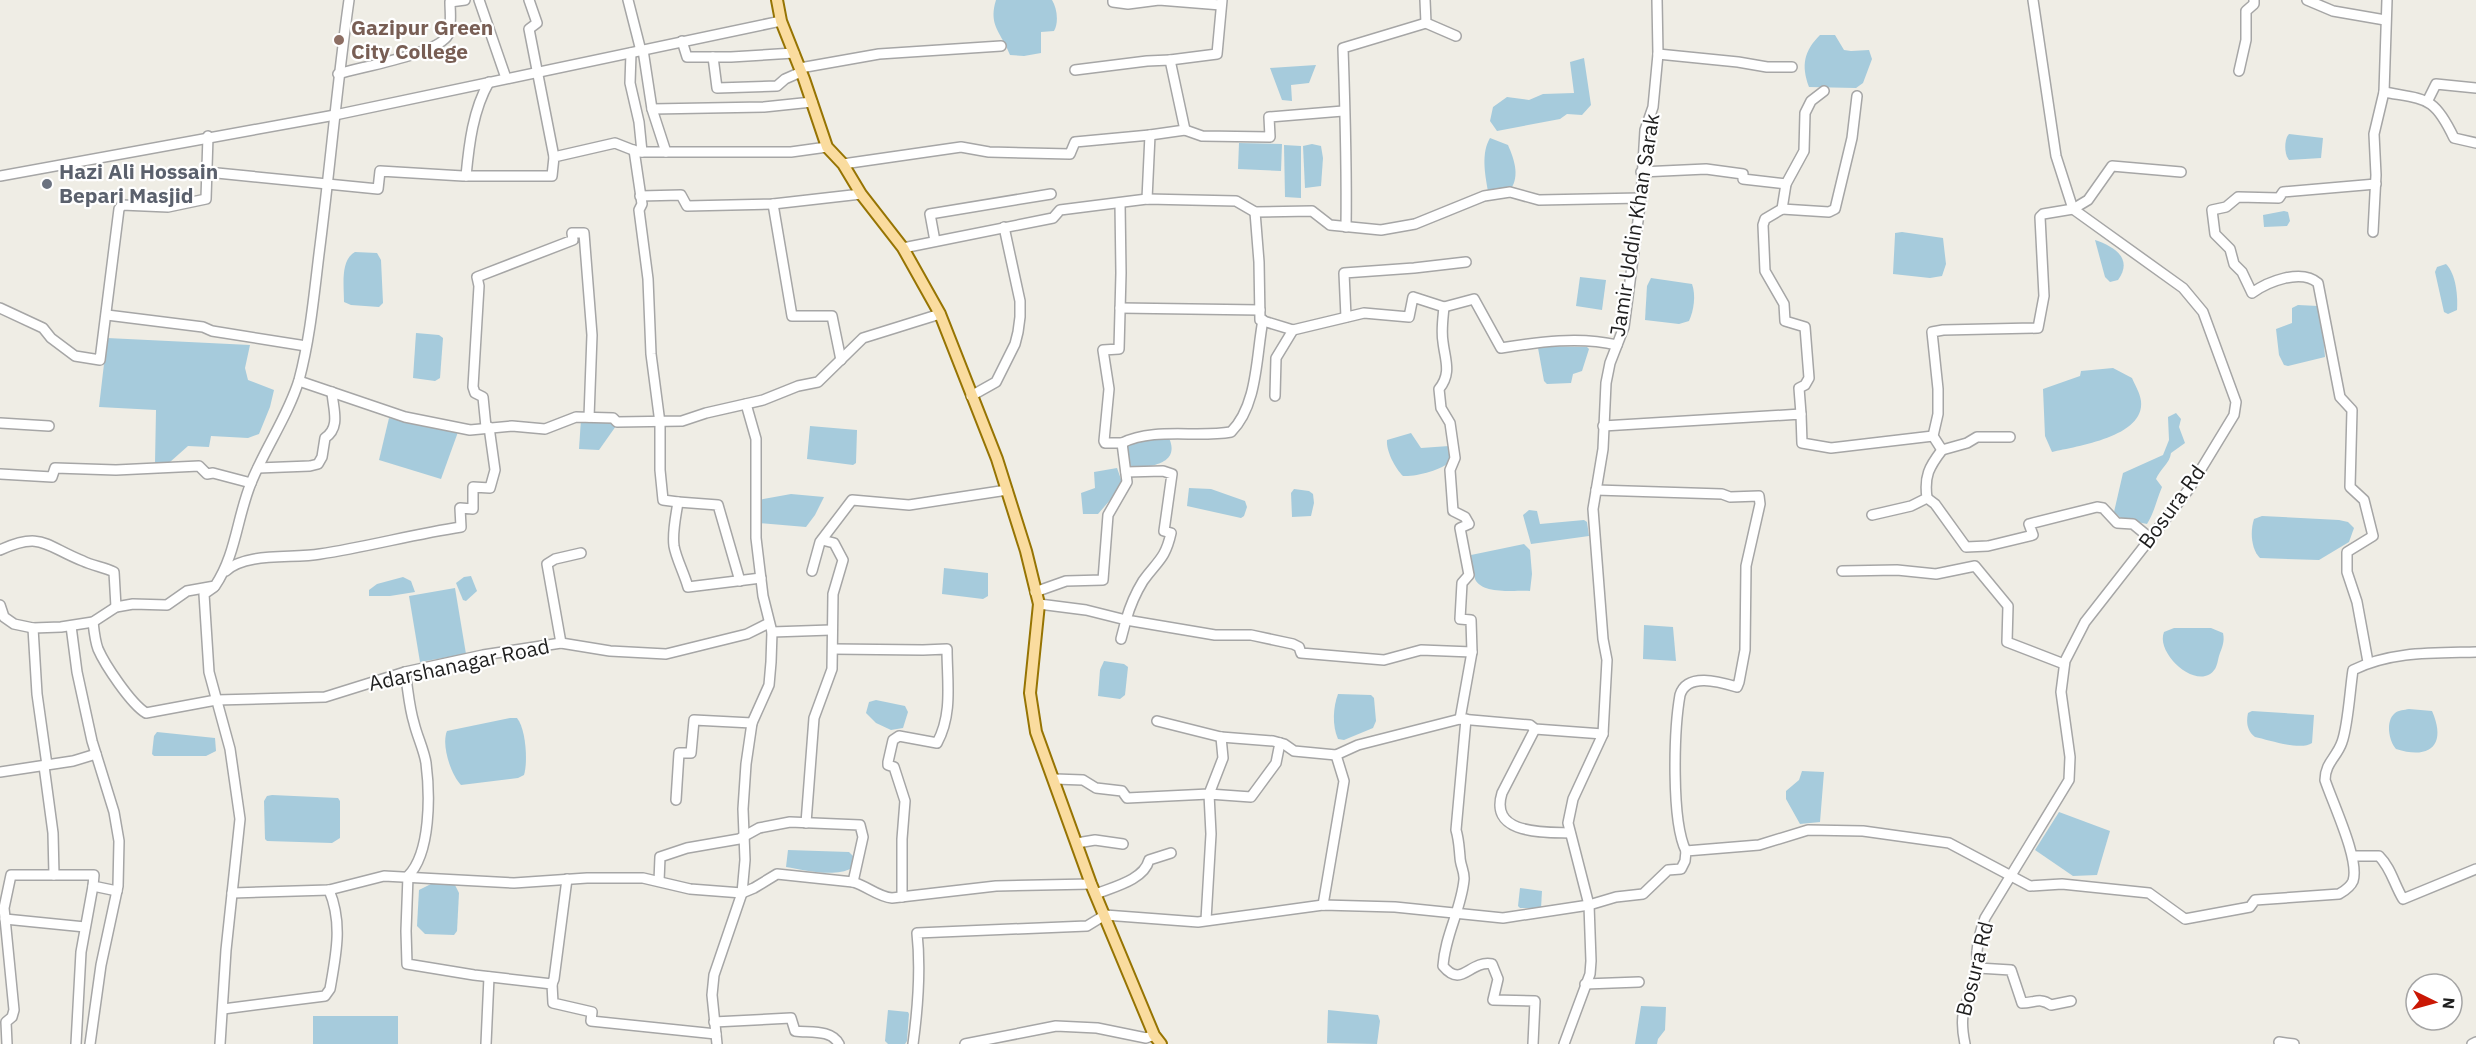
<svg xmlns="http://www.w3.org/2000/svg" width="2476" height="1044" viewBox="0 0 2476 1044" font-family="'IBM Plex Sans',sans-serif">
  <rect width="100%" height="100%" fill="#efede5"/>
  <g fill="#a6cbdc">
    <path d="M996,0h56c5,8 7,22 2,31l-13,1v21l-17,3 -14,-1c-9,-23 -22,-29 -14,-55z"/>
    <path d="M1820,35h15l9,15 7,1 18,-1 3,9 -9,24 -7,5 -47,-1c-8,-22 -5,-36 11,-52z"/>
    <polygon points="1584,58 1591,105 1582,115 1567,114 1560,119 1497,131 1490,121 1493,107 1507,97 1529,100 1543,94 1574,93 1570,62"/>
    <polygon points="1316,65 1309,83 1291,85 1292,101 1282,100 1270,68"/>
    <path d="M2289,134l34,4 -2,20 -32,2c-5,-6 -5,-21 0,-26z"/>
    <path d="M1490,138l18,7c6,14 12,30 3,44l-23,2c-3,-17 -7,-38 2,-53z"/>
    <polygon points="1239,143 1282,144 1281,171 1238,169"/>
    <polygon points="1312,144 1321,146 1323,158 1321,186 1305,188 1303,146"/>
    <polygon points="1284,145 1301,146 1301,198 1285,197"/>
    <polygon points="2284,211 2288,212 2290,221 2287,226 2264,227 2263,215"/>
    <polygon points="1902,232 1943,238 1946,264 1942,276 1930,278 1893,274 1895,235 1895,233"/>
    <path d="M2095,240c18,6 39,18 23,40l-8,2 -5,-5z"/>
    <path d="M355,252l22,1 4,7 2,43 -4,4 -28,-2 -7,-3c0,-16 -4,-42 11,-50z"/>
    <path d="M2446,264c10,10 12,32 11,46l-9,4 -4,-2 -9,-40 2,-5z"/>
    <polygon points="1580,277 1606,280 1602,310 1576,306"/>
    <path d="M1651,278l41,6c4,11 2,26 -3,37l-10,3 -34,-4 2,-34z"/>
    <polygon points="2298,305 2318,306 2321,311 2325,357 2288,366 2284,365 2279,355 2276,329 2292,323 2292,308"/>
    <polygon points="416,333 439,335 443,338 440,378 435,381 413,378"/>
    <polygon points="107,338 250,345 245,368 248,380 274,390 270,407 259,434 248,438 211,436 209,447 188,446 170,462 155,463 156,410 99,407"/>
    <polygon points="1540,346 1587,347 1589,349 1582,371 1573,374 1571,383 1547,384 1544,381 1538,348"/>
    <path d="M2113,368l19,10c3,7 8,15 9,23 4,36 -64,45 -89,51l-7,-16 -2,-47 37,-13 1,-5z"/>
    <path d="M2176,413l5,6 -2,8 6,16 -14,10c-1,10 -11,16 -15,26l6,8c-6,14 -7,24 -15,37l-25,-5 -8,-7 9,-39 40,-18 6,-15 -1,-23z"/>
    <polygon points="389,418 458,432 441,479 379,460"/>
    <polygon points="581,419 612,419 616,426 599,450 579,449"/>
    <polygon points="810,426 857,430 856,463 853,465 807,459"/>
    <path d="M1411,433l10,15 28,-2 2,15c-9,9 -36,16 -48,15 -8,-8 -17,-25 -16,-36z"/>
    <path d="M1169,438c12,27 -21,29 -38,30l-6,-23 24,-6z"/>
    <polygon points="1117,468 1123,485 1098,514 1083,514 1081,493 1095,488 1094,472"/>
    <polygon points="1189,488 1211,489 1245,501 1247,507 1244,516 1241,518 1187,506"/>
    <polygon points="1294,489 1309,491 1313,494 1314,503 1311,516 1292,517 1291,493"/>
    <polygon points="791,494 824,497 815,515 806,527 758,523 758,500"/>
    <polygon points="1529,510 1537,511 1540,524 1584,520 1587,522 1589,536 1531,544 1523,515"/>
    <path d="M2262,516l77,4 9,2 6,6 -5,14 -30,18 -59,-2c-9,-9 -10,-27 -6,-39z"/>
    <path d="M1524,544l6,6 2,24 -2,17c-15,-1 -48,4 -55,-12 -2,-8 -3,-17 -4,-24z"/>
    <polygon points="944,568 988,573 988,596 983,599 942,594"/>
    <polygon points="471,576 477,591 466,601 463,600 456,583 464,577"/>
    <polygon points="403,577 411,581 415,592 390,596 369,596 369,590 377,584"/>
    <polygon points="455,588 466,654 420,662 409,596"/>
    <polygon points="1644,625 1673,627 1676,661 1643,659"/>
    <path d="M2174,628h37l12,5c2,9 -1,14 -4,23 -1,4 -2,10 -4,13 -16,24 -60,-15 -51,-37z"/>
    <polygon points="1104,661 1124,664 1128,667 1125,695 1120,699 1098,696 1100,670"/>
    <path d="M1338,694l33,1 3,3 2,23 -3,7 -29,12 -6,-1c-6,-13 -5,-32 0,-45z"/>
    <polygon points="876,700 905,706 908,712 903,728 891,730 876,723 866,713 869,702"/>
    <path d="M2409,709l23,2c15,34 -2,49 -36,38 -7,-8 -11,-28 -1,-36 4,-3 9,-3 14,-4z"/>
    <path d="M2252,711l62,4 -2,28c-11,8 -43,-3 -57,-6 -8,-6 -9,-15 -7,-24z"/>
    <path d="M510,718h7c9,11 11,44 7,57l-6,3 -57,7c-10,-10 -20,-40 -14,-54z"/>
    <polygon points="157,732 215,738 216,751 206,756 154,756 152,754 154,736"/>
    <polygon points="1802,771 1824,772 1820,822 1800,824 1786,799 1786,791 1799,780"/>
    <polygon points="272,795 338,798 340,801 340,838 332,843 267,841 265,839 264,801 267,796"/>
    <polygon points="2059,812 2110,831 2097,875 2073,876 2035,850"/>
    <path d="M788,850l61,2 4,4 -1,12c-18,10 -47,2 -66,-1z"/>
    <polygon points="433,883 455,885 459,893 457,931 454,935 425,934 417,926 419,890"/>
    <polygon points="1520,888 1542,891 1541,908 1520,908 1518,906"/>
    <polygon points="1641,1006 1666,1007 1665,1030 1658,1039 1657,1044 1635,1044"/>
    <polygon points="888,1010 908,1012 909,1014 907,1041 905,1044 888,1044 885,1041"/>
    <polygon points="1328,1010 1378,1015 1380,1021 1377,1044 1327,1043"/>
    <rect x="313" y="1016" width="85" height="28"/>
  </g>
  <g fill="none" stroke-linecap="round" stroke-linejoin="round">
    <g stroke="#a6a6a6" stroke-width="12">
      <g id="minor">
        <polyline points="479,0 506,78"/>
        <polyline points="529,0 537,23 529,29 554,157"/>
        <polyline points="628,0 641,51"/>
        <polyline points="1113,0 1113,2 1128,4 1159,0 1221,5"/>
        <polyline points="1425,0 1426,23 1456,36"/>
        <polyline points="2307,0 2333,11 2385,20"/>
        <polyline points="682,41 687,57 731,57 794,53"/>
        <polyline points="643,50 652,109 666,152"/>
        <polyline points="631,53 630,83 639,122 642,152"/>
        <polyline points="1658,54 1738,62 1767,67 1792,67"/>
        <polyline points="713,57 717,88 777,86 785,79 801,72"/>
        <polyline points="1170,60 1217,54 1222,0"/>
        <polyline points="800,68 879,54 1001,46"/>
        <polyline points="1075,70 1147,61 1170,60 1185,130 1150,135 1147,199"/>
        <polyline points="2239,71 2246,40 2246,11 2254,4 2254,0"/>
        <path d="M338,74c22,-7 100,-20 110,-39 4,-9 2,-23 2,-33l15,-2"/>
        <path d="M2384,92c43,8 50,4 70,46l22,5"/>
        <polyline points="2428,100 2436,84 2476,88"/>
        <polyline points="652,109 764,107 812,102"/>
        <polyline points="1185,130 1202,136 1270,137 1269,117 1343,111"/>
        <path d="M634,150l8,54 -3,6 9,69 3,75 9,69v47l3,30 15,2c-2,14 -6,30 -4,44 2,12 10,27 14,41l73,-9"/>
        <polyline points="843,164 961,147 989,152 1070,154 1075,142 1150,135"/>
        <polyline points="207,172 378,189 380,171 463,176 552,176 554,157 615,143 638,152 791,152 827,147"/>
        <polyline points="1641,172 1706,169 1743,174 1743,179 1786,184"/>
        <polyline points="0,176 335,115 781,21"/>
        <path d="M466,176c3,-32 7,-66 23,-94"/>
        <polyline points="640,196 681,195 687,206 773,204 861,194"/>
        <polyline points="773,204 792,316 832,316 841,360"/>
        <polyline points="1782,209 1829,212 1835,209 1852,138 1857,96"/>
        <path d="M1255,212l4,50 1,58 33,10 71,-17 45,4 4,-20 31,10 30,-8 27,49c38,-6 78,-12 116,-3"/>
        <path d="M1346,227c1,-60 -1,-120 -3,-179l83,-25"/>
        <polyline points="2373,232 2376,175 2374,134 2384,92 2387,0"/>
        <polyline points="935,241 930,214 1051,194"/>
        <polyline points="903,248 1053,218 1060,210 1147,199 1236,201 1255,212 1312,211 1330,225 1381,230 1415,224 1484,196 1510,192 1539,200 1641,198"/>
        <path d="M1444,307c-1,11 -3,24 -1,35 2,18 9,31 -4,47l2,19 9,15 5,35 -5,12 3,41 12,6 4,7 -9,4 9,47 -7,8 -2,36 11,1 1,32 -12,67"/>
        <polyline points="0,308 43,328 51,338 75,356 100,360 119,209 122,205 168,207 206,199 208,136"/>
        <polyline points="1120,308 1260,310"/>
        <polyline points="107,315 203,327 212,331 306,346"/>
        <polyline points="1346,317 1344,273 1414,268 1466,262"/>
        <polyline points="299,381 405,417 470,430 512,426 545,429 576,417 613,418 617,422 682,421 706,413 763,400 798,386 818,382 863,338 940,314"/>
        <polyline points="971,396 996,382 1015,344 1018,332 1020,317 1020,301 1004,227"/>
        <polyline points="1275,396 1276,358 1293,330"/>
        <polyline points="1801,414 1799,388 1805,385 1809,378 1805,327 1785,321 1784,304 1765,271 1763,225 1765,219 1782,209 1786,184 1804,151 1805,113 1811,101 1824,91"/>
        <polyline points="0,423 49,426"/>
        <polyline points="1603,426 1801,414 1802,443 1831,448 1933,436"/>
        <polyline points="486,427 483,397 475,393 473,387 479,286 477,277 573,240 572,233 584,233 592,335 589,417"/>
        <polyline points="2010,437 1977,437 1967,443 1942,450 1933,436 1938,414 1938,389 1932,332 1943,330 2038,328 2044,296 2040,217 2043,214 2073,209 2088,200 2112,166 2181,172"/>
        <path d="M1122,443c32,-16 74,-5 109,-11 27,-27 25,-76 32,-112"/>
        <path d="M258,468l52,-2 8,-2 4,-7 3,-19c16,-11 8,-29 7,-46"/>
        <path d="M1126,472l37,-1 9,3 -8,57 7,2c-6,27 -14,28 -28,48 -8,13 -13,25 -17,39l89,15h36l42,9 6,3 2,6 83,7 37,-10 51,2"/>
        <polyline points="0,474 52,477 55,468 116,470 199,466 207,474 213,473 251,483"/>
        <path d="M1596,490l126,4 8,3 29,-1 1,8 -14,62 -1,84 -6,32 -2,5c-17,-5 -50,-15 -57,8 -6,34 -9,126 6,156"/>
        <polyline points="1927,498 1935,504 1966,547 1988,546 2033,535 2029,524 2097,507 2103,508 2117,523 2133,524 2150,538"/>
        <polyline points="678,502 718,505 740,581"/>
        <path d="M1872,515l39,-9 16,-8c-3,-22 2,-31 15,-48"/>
        <path d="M0,550c42,-19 45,-4 83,11 10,5 21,6 31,11l2,35"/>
        <path d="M226,571c20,-19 67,-12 94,-17 47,-7 94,-20 141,-27l-1,-19 13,1v-22l17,1 5,-18 -6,-43"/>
        <polyline points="812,571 820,542 852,500 909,505 1007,490"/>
        <polyline points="1842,571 1897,570 1936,574 1975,566 2008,606 2007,642 2064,664"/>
        <polyline points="214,587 204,594 209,672 230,749 240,819 226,950 220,1044"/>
        <polyline points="1035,592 1066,581 1103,580 1108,515 1127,482 1122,443 1105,443 1104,441 1109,389 1103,350 1119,349 1121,273 1120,203"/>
        <polyline points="1039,604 1086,610 1126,620 1121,639"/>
        <path d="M0,605l4,12 10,7 19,4 28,-1 32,-5 23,-15 17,-3 34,1 20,-14 28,-5c21,-31 22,-69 36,-103 14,-35 37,-67 48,-103 11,-41 15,-85 20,-126 11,-85 18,-170 30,-254"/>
        <path d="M93,622c1,9 2,19 5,27 7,16 33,55 48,64l70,-13 109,-3 80,-25 78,-17 78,-12 49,8 56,3 81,-20 22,-11"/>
        <polyline points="71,626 77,672 92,741 114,812 119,841 118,886 101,965 90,1044"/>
        <polyline points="33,628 37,694 47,765"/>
        <polyline points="772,632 831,630"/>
        <polyline points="561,643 547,564 555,559 581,553"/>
        <path d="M833,649l90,1 24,-1c0,32 6,65 -10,94l-38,-7 -6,4 -5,22v3l6,2 11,34 -3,38v58"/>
        <path d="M2368,662l-11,-60 -10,-30v-20l26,-16 -9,-36 -14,-13 2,-77 -12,-13 -22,-114c-17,-15 -51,-1 -66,10l-10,-21 -8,-8 -4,-15 -15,-15 -3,-24 14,-3 12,-10 41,1 4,-6 93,-8"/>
        <path d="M405,672c3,17 4,35 9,51 3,13 10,27 12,40 4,31 5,90 -18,113l-2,55 1,33 67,11 78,9 1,19 39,9 -1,9 125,13"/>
        <path d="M1466,719l-10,111c3,10 3,17 4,27 0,8 5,15 4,23 -3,30 -19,55 -21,86 19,23 26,-6 49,-2l6,15 -5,21 42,1 -2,43"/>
        <polyline points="1157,721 1221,737 1273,741 1284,744 1294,751 1336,755 1358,745 1460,719 1530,725 1535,729 1603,734"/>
        <path d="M1535,729l-33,64c-13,42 42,39 68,40"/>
        <polyline points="44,766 53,833 54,875"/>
        <polyline points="0,772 73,761 96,754"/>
        <polyline points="1055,779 1083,780 1096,788 1122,791 1127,798 1209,794 1223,758 1221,737"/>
        <polyline points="676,800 679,753 691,753 694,720 752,723"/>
        <polyline points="806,823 814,718 832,669 833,594 843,560 834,543 822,540"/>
        <polyline points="1077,843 1095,840 1123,844"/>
        <path d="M2353,856h26c12,12 15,28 24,43l73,-30"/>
        <polyline points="659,881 660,857 687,848 739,839 759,828 790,822 860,825 863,837 853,882"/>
        <path d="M232,893l97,-3 55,-14 130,7 73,-5h56l47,11 52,4 12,-5 23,-14 76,8c14,4 25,15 39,16l104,-12 95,-2"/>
        <path d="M1096,894c17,-7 48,-14 53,-34l22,-7"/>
        <polyline points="1323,905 1344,781 1336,755"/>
        <polyline points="5,919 85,927"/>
        <polyline points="1206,920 1211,834 1209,794 1251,797 1276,763 1280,743"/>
        <path d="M1978,968l33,2 11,33c12,0 18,-6 29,2l20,-4"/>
        <polyline points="552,984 554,979 567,879"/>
        <polyline points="1585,984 1639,982"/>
        <path d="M223,1009l102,-13 5,-7c6,-34 13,-66 -1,-99"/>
        <path d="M714,1022l77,-4 4,13c15,2 36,-2 44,13"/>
        <polyline points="2279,1042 2294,1044"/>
        <polyline points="7,1044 6,1022 12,1017 14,1010 4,908 11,875 94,875 93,886 117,891"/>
        <polyline points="76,1044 81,952 93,886"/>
        <polyline points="486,1044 489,977"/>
        <polyline points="717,1044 712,995 714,975 742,893 745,860 743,809 746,764 752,723 769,685 771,662 772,632 763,596 756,538 756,439 746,404"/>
        <path d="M913,1044c5,-37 8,-74 4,-111l170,-7 18,-11 93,7 125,-17 72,2 108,11 86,-13 27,-8 27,-3 25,-24 13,-1 4,-8 1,-10 73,-6 49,-15 55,1 86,12 81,43 32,-2 87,9 36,26 65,-12 5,-7 84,-6c5,-3 11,-6 14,-13 7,-21 -20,-77 -28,-101 0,-17 12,-23 17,-38 6,-16 8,-53 11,-72 38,-19 81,-17 123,-18"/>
        <polyline points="965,1044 1056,1026 1097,1028 1146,1038 1154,1035"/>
        <polyline points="1564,1044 1590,974 1591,961 1589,905 1568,823 1573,799 1603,734 1607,660 1603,639 1593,509 1603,449 1606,383 1610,363 1624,327 1641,198 1645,130 1653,107 1658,54 1657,0"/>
        <path d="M1965,1044c-8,-38 5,-40 12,-74 2,-6 -1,-13 0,-19 1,-12 4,-22 8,-33l84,-138 1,-23 -9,-65 4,-31 20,-39 104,-133 45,-74 2,-13 -33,-90 -20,-24 -110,-79 -17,-53 -23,-156"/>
        <polyline points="2472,1044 2476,1042"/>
      </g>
    </g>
    <g stroke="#967403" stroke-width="14">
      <polyline id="major" points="777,0 781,21 804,79 827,147 843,164 861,194 903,248 940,314 997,459 1026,551 1039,604 1030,693 1036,732 1091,884 1154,1035 1161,1044"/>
    </g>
    <use href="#minor" stroke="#fff" stroke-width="9"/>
    <use href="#major" stroke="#fadc9f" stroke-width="10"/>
  </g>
  <circle fill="#8d6e63" stroke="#fff" stroke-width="2" cx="339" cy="40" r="6"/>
  <circle fill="#6b7280" stroke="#fff" stroke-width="2" cx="47" cy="184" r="6"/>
  <g text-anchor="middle" stroke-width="4.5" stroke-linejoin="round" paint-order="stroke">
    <g font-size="21" font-weight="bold" fill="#785e54" stroke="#fff" text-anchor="start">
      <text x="351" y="35">Gazipur Green<tspan x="351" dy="24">City College</tspan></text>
    </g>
    <g font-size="21" font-weight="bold" fill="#5b616d" stroke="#fff" text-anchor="start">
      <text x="59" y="179">Hazi Ali Hossain<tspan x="59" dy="24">Bepari Masjid</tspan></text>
    </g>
    <g font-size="21" fill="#1f1f1f" stroke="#fff">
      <text transform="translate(1635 225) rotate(-81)" y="7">Jamir Uddin Khan Sarak</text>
      <text transform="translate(2172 507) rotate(-54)" y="7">Bosura Rd</text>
      <text transform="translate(459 665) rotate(-12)" y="7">Adarshanagar Road</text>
      <text transform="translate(1975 969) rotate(-76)" y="7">Bosura Rd</text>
    </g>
  </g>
  <g transform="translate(2434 1002) rotate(95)"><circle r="28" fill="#ffffff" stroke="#a5a5a5" stroke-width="1.5"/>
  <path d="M0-4.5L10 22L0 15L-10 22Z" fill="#ca1704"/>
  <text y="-9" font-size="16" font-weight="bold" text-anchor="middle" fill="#1f1f1f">N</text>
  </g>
</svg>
